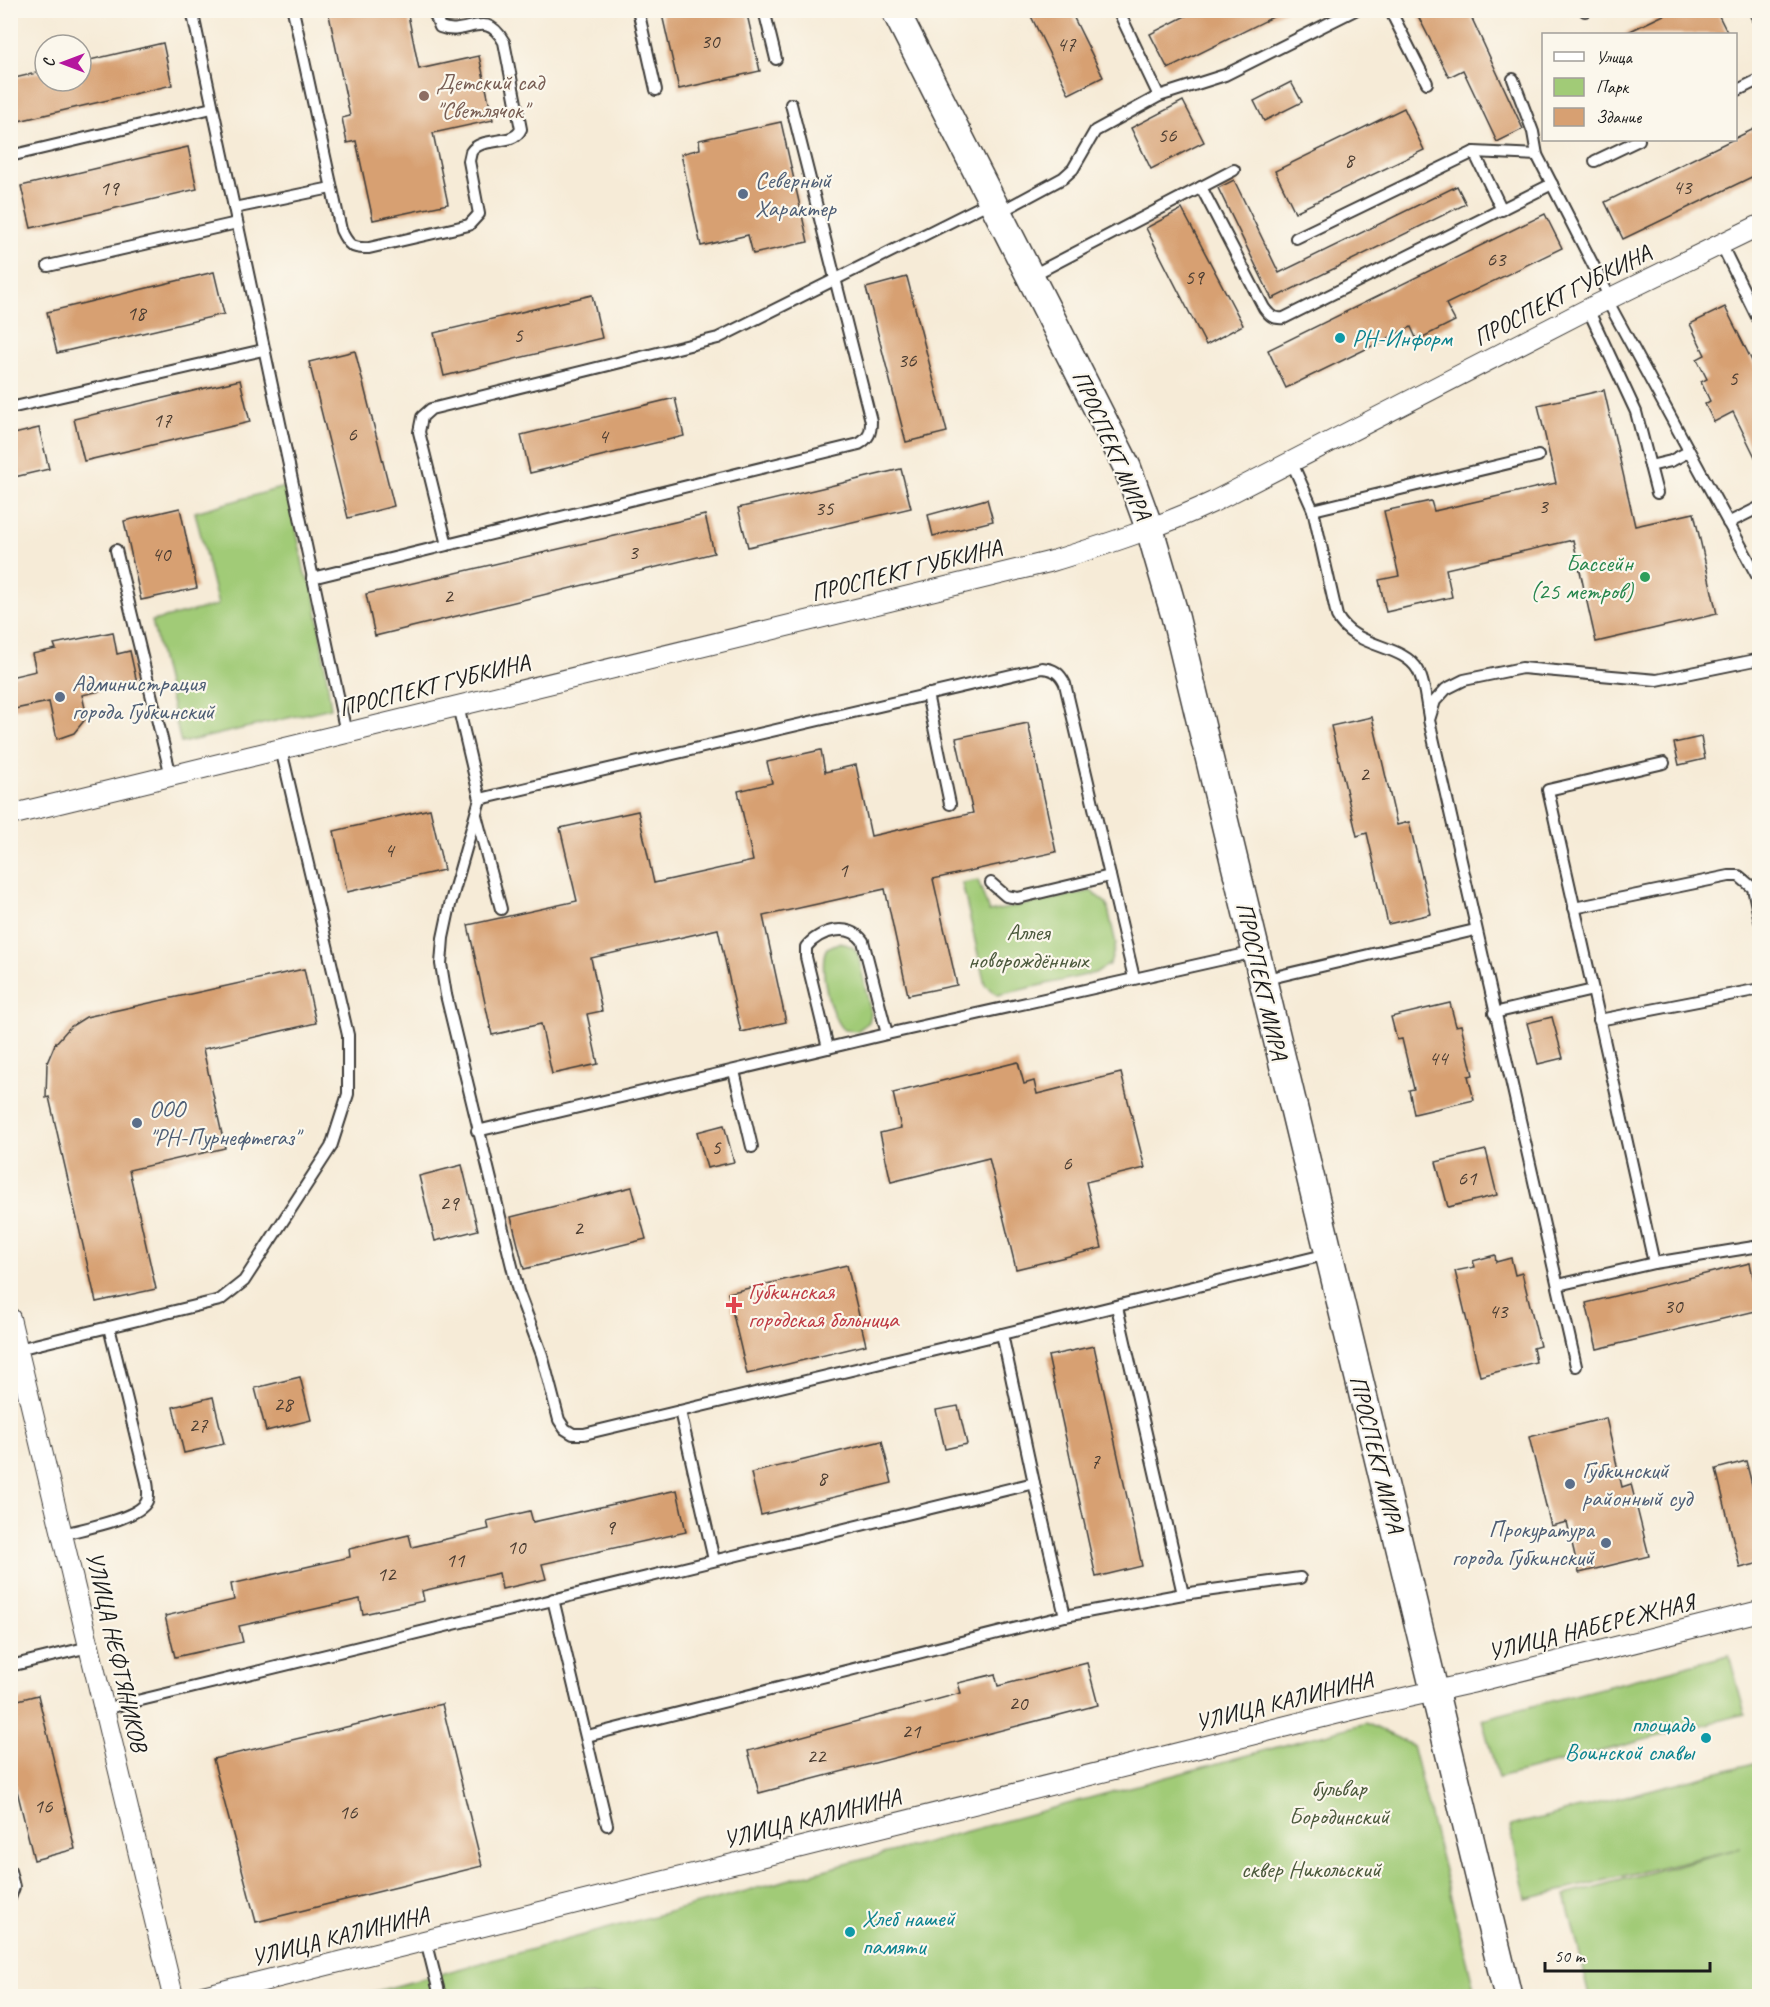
<svg xmlns="http://www.w3.org/2000/svg" width="1770" height="2007" viewBox="0 0 1770 2007" font-family="Caveat,sans-serif">
  <rect width="100%" height="100%" fill="#fbf7ec"/>
  <filter id="ink" filterUnits="userSpaceOnUse"><feTurbulence type="fractalNoise" baseFrequency=".0167" numOctaves="2"/><feDisplacementMap in="SourceGraphic" scale="12" xChannelSelector="R" yChannelSelector="G"/><feConvolveMatrix kernelMatrix="1 2 1 2 8 2 1 2 1" color-interpolation-filters="sRGB"/></filter>
  <filter id="wash" filterUnits="userSpaceOnUse"><feTurbulence type="fractalNoise" baseFrequency=".008" numOctaves="4" result="noise"/><feDisplacementMap in="SourceGraphic" scale="24" xChannelSelector="R" yChannelSelector="G"/><feGaussianBlur stdDeviation="1.35" result="paint"/><feColorMatrix in="noise" values="0 0 0 0 0 0 0 0 0 0 0 0 0 0 0 0 0 1.4 0 .05"/><feComposite in="paint" operator="in"/></filter>
  <g filter="url(#wash)">
    <rect width="100%" height="100%" fill="#f6ebd7"/>
    <g fill="#a1cb77" stroke="#5e744a" stroke-width="1.5">
      <polygon points="288,486 305,575 314,588 331,708 181,743 152,621 218,605 195,512"/>
      <polygon points="978,880 989,912 1091,891 1107,904 1116,944 1110,964 1095,973 998,995 985,985 962,883"/>
      <path d="M840,942l13,5 5,7 13,60 -2,8 -12,9 -13,-1c-14,-10 -27,-68 -17,-82z"/>
      <polygon points="1729,1655 1745,1714 1498,1778 1482,1719"/>
      <polygon points="1366,1723 1412,1745 1476,1996 359,1996"/>
      <polygon points="1758,1762 1759,1996 1590,1996 1565,1895 1741,1848 1526,1899 1510,1826"/>
    </g>
    <g id="blocks">
      <g fill="#d7a072">
        <polygon points="328,10 407,10 419,69 479,56 493,120 433,133 448,204 373,220 356,141 347,143 342,118 350,116"/>
        <polygon points="661,10 746,10 760,71 679,89"/>
        <polygon points="1028,10 1070,10 1103,77 1069,94"/>
        <polygon points="1197,10 1287,10 1168,69 1150,34"/>
        <polygon points="1415,10 1468,10 1523,129 1497,142 1463,70 1449,77"/>
        <polygon points="1674,10 1716,10 1728,34 1624,34"/>
        <polygon points="163,43 172,85 10,123 10,79 45,71 45,81 81,81 81,62"/>
        <polygon points="1291,82 1302,102 1264,121 1254,101"/>
        <polygon points="1183,101 1204,142 1151,169 1131,128"/>
        <polygon points="1404,108 1424,150 1295,212 1275,171"/>
        <polygon points="781,122 808,242 753,254 748,235 701,246 681,154 700,149 699,140"/>
        <polygon points="1760,126 1760,173 1623,239 1605,202"/>
        <polygon points="188,147 197,189 31,228 21,186"/>
        <polygon points="1234,180 1279,273 1457,186 1466,204 1272,299 1218,188"/>
        <polygon points="1182,209 1243,325 1206,345 1146,228"/>
        <polygon points="1545,214 1562,248 1446,304 1455,321 1417,340 1411,327 1286,388 1268,350"/>
        <polygon points="214,272 224,314 57,353 47,312"/>
        <polygon points="907,277 947,432 906,442 866,288"/>
        <polygon points="592,295 602,338 444,376 434,333"/>
        <polygon points="1725,307 1760,377 1760,467 1733,412 1714,422 1705,404 1710,401 1701,382 1707,379 1697,359 1705,355 1690,324"/>
        <polygon points="355,351 394,506 348,518 309,362"/>
        <polygon points="240,380 250,422 84,461 74,419"/>
        <polygon points="1604,390 1635,526 1694,513 1717,614 1596,642 1573,540 1446,569 1452,597 1386,612 1379,580 1399,576 1384,511 1431,501 1434,511 1556,483 1538,405"/>
        <polygon points="675,398 684,436 530,473 521,435"/>
        <polygon points="39,428 49,469 10,478 10,435"/>
        <polygon points="901,469 911,508 748,547 738,508"/>
        <polygon points="987,499 993,521 933,536 928,515"/>
        <polygon points="180,508 197,588 141,600 124,521"/>
        <polygon points="705,515 714,553 375,636 366,594"/>
        <polygon points="113,632 117,654 130,651 137,683 82,695 87,717 74,733 57,739 49,702 10,710 10,677 36,671 32,654 56,649 54,644"/>
        <polygon points="1372,717 1397,825 1409,822 1431,914 1388,924 1367,833 1357,836 1331,726"/>
        <polygon points="1028,723 1056,852 933,879 957,985 908,995 885,889 763,916 786,1022 741,1032 718,929 591,958 602,1011 587,1014 598,1064 552,1074 541,1024 492,1035 468,925 577,901 560,828 638,811 654,883 753,861 738,791 772,783 767,762 821,750 825,772 856,765 871,836 973,813 956,738"/>
        <polygon points="1701,737 1705,759 1679,765 1674,743"/>
        <polygon points="430,809 444,870 347,892 334,831"/>
        <polygon points="304,969 316,1023 203,1049 225,1148 129,1170 156,1289 96,1302 49,1097 46,1098 47,1063 55,1044 70,1027 86,1017"/>
        <polygon points="1450,1003 1456,1026 1461,1025 1473,1075 1468,1076 1474,1100 1414,1114 1409,1090 1414,1089 1402,1039 1397,1040 1391,1017"/>
        <polygon points="1552,1017 1563,1058 1538,1064 1527,1023"/>
        <polygon points="1018,1062 1024,1084 1034,1081 1037,1094 1121,1073 1145,1168 1086,1182 1102,1248 1016,1269 989,1158 891,1182 880,1133 901,1128 893,1093"/>
        <polygon points="724,1125 734,1162 707,1168 697,1132"/>
        <polygon points="1486,1150 1497,1195 1448,1207 1436,1162"/>
        <polygon points="462,1165 478,1230 435,1241 419,1176"/>
        <polygon points="632,1187 646,1239 524,1269 511,1217"/>
        <polygon points="1495,1255 1496,1262 1511,1258 1515,1275 1522,1273 1540,1346 1533,1348 1536,1362 1480,1376 1455,1271 1475,1267 1473,1261"/>
        <polygon points="1750,1263 1760,1310 1597,1349 1586,1303"/>
        <polygon points="847,1265 866,1345 747,1374 728,1293"/>
        <polygon points="1094,1346 1142,1566 1096,1577 1048,1356"/>
        <polygon points="300,1377 311,1420 266,1431 255,1388"/>
        <polygon points="213,1397 224,1444 184,1453 173,1407"/>
        <polygon points="958,1406 967,1444 945,1449 936,1410"/>
        <polygon points="1606,1418 1622,1487 1631,1484 1649,1556 1579,1573 1567,1522 1551,1526 1529,1437"/>
        <polygon points="882,1441 892,1483 761,1515 751,1473"/>
        <polygon points="1746,1461 1760,1516 1760,1563 1740,1568 1716,1469"/>
        <polygon points="677,1490 686,1532 542,1564 546,1579 502,1589 499,1573 422,1591 424,1601 363,1614 360,1599 239,1626 243,1642 175,1657 165,1616 234,1600 231,1584 350,1557 349,1549 409,1535 412,1547 489,1529 487,1521 530,1511 533,1522"/>
        <polygon points="1087,1663 1098,1705 759,1793 748,1751 961,1693 958,1683 995,1674 998,1686"/>
        <polygon points="38,1695 75,1849 34,1860 10,1762 10,1702"/>
        <polygon points="442,1704 482,1866 256,1922 213,1759"/>
      </g>
    </g>
  </g>
  <g filter="url(#ink)">
    <use href="#blocks" fill-opacity="0" stroke="#3d3b38" stroke-width="1.5"/>
    <g fill="none" stroke-linecap="round" stroke-linejoin="round">
      <g stroke="#3d3b38" stroke-width="14">
        <g id="lane">
          <polyline points="192,10 346,733"/>
          <path d="M293,10l48,220c7,15 11,19 28,18l100,-23 10,-11 -10,-53 2,-9c11,-17 42,-5 50,-23l-17,-87c-19,-35 -37,-4 -64,-15l-7,-17"/>
          <polyline points="638,10 656,90"/>
          <polyline points="764,10 776,59"/>
          <polyline points="1118,10 1159,96"/>
          <polyline points="1390,10 1427,83"/>
          <polyline points="1754,10 1760,22"/>
          <polyline points="1585,11 1585,10"/>
          <polyline points="1513,79 1533,132 1537,155 1610,298"/>
          <polyline points="1736,91 1760,79"/>
          <polyline points="1474,152 1502,210"/>
          <polyline points="10,156 212,108"/>
          <polyline points="1595,161 1639,140"/>
          <path d="M1201,187l63,121c6,8 9,11 20,10l268,-134"/>
          <polyline points="234,208 331,188"/>
          <polyline points="998,213 1063,178 1073,169 1095,131 1159,96 1225,75 1355,10"/>
          <polyline points="1296,238 1474,152 1537,155"/>
          <polyline points="1721,244 1760,323"/>
          <polyline points="48,266 237,223"/>
          <polyline points="1031,276 1234,170"/>
          <polyline points="1607,300 1760,581"/>
          <polyline points="1588,309 1636,412 1657,493"/>
          <polyline points="10,408 263,350"/>
          <path d="M1292,463l21,47 24,106c17,33 65,27 81,54 7,13 8,32 11,47"/>
          <polyline points="1650,466 1671,461 1688,452"/>
          <polyline points="1313,510 1538,456"/>
          <polyline points="1728,523 1760,507"/>
          <polyline points="447,545 419,432 422,417 431,409 718,338 992,201"/>
          <polyline points="116,550 171,776"/>
          <path d="M312,578l547,-134c10,-6 12,-11 12,-23l-80,-317"/>
          <polyline points="927,694 950,804"/>
          <polyline points="458,706 480,799 450,905 443,938 441,964 446,995 518,1291 542,1355 559,1420 565,1429 573,1434 584,1434 1002,1334"/>
          <path d="M480,799l562,-131c12,1 18,5 23,16l69,294"/>
          <polyline points="476,815 501,909"/>
          <polyline points="991,883 1006,896 1018,898 1110,876"/>
          <polyline points="1574,908 1729,876 1739,876 1753,888 1760,921"/>
          <polyline points="1262,980 1475,930"/>
          <polyline points="1593,990 1654,1263"/>
          <polyline points="1494,1013 1593,990 1548,790 1664,763"/>
          <polyline points="1599,1020 1760,989"/>
          <path d="M828,1048l-22,-91v-10c13,-17 44,-25 57,-6l24,93"/>
          <polyline points="734,1071 752,1147"/>
          <polyline points="477,1131 887,1034 1255,952"/>
          <polyline points="1558,1285 1654,1263 1760,1246"/>
          <polyline points="1117,1307 1183,1594"/>
          <polyline points="18,1349 220,1300 244,1281 331,1147 348,1094 348,1035 281,749"/>
          <polyline points="1576,1366 1429,720 1435,701 1446,689 1464,680 1522,668 1657,680 1760,659"/>
          <polyline points="680,1411 714,1560"/>
          <polyline points="1034,1483 1065,1616"/>
          <path d="M63,1534c18,-5 76,-15 84,-33 2,-6 1,-13 0,-19l-38,-155"/>
          <polyline points="553,1599 607,1825"/>
          <polyline points="10,1666 89,1647"/>
          <polyline points="104,1709 1034,1483 1002,1334 1328,1254"/>
          <polyline points="587,1736 1065,1616 1183,1594 1300,1578"/>
          <polyline points="10,1871 14,1887 10,1898"/>
          <polyline points="426,1940 440,1996"/>
        </g>
      </g>
      <g stroke="#3d3b38" stroke-width="22">
        <g id="street">
          <path d="M10,815l1039,-253c56,-17 111,-35 164,-60l375,-193 172,-84"/>
          <polyline points="10,1318 173,1996"/>
          <polyline points="203,1996 1363,1707 1471,1683 1760,1611"/>
        </g>
      </g>
      <g stroke="#3d3b38" stroke-width="30">
        <polyline id="secondary" points="895,10 1127,467 1150,530 1175,616 1508,1996"/>
      </g>
      <use href="#lane" stroke="#fff" stroke-width="10"/>
      <use href="#street" stroke="#fff" stroke-width="20"/>
      <use href="#secondary" stroke="#fff" stroke-width="27"/>
    </g>
  </g>
  <circle fill="#8d6e63" stroke="#fbf7ec" stroke-width="2" cx="424" cy="96" r="6"/>
  <g fill="#5c6f8a" stroke="#fbf7ec" stroke-width="2">
    <circle cx="743" cy="194" r="6"/>
    <circle cx="60" cy="697" r="6"/>
    <circle cx="137" cy="1123" r="6"/>
    <circle cx="1570" cy="1484" r="6"/>
    <circle cx="1606" cy="1543" r="6"/>
  </g>
  <g fill="#0f9aa8" stroke="#fbf7ec" stroke-width="2">
    <circle cx="1340" cy="338" r="6"/>
    <circle cx="1706" cy="1738" r="6"/>
    <circle cx="850" cy="1932" r="6"/>
  </g>
  <circle fill="#2e9e5b" stroke="#fbf7ec" stroke-width="2" cx="1645" cy="577" r="6"/>
  <path fill="#e0444e" stroke="#fbf7ec" stroke-width="2" d="M731 1296h6v6h6v6h-6v6h-6v-6h-6v-6h6z"/>
  <g text-anchor="middle" stroke-width="4.5" stroke-linejoin="round" paint-order="stroke">
    <g font-size="21" fill="#4b3d32">
      <text x="710" y="48">30</text>
      <text x="1066" y="51">47</text>
      <text x="1167" y="142">56</text>
      <text x="1349" y="167">8</text>
      <text x="1682" y="194">43</text>
      <text x="109" y="195">19</text>
      <text x="1496" y="266">63</text>
      <text x="1194" y="284">59</text>
      <text x="136" y="320">18</text>
      <text x="518" y="342">5</text>
      <text x="907" y="367">36</text>
      <text x="1733" y="385">5</text>
      <text x="162" y="427">17</text>
      <text x="352" y="441">6</text>
      <text x="603" y="443">4</text>
      <text x="1543" y="513">3</text>
      <text x="824" y="515">35</text>
      <text x="633" y="559">3</text>
      <text x="161" y="561">40</text>
      <text x="448" y="603">2</text>
      <text x="1364" y="781">2</text>
      <text x="389" y="857">4</text>
      <text x="843" y="877">1</text>
      <text x="1438" y="1065">44</text>
      <text x="716" y="1154">5</text>
      <text x="1067" y="1170">6</text>
      <text x="1467" y="1185">61</text>
      <text x="449" y="1210">29</text>
      <text x="578" y="1235">2</text>
      <text x="1673" y="1313">30</text>
      <text x="1498" y="1318">43</text>
      <text x="283" y="1411">28</text>
      <text x="198" y="1432">27</text>
      <text x="1095" y="1468">7</text>
      <text x="822" y="1485">8</text>
      <text x="610" y="1534">9</text>
      <text x="516" y="1554">10</text>
      <text x="455" y="1567">11</text>
      <text x="386" y="1581">12</text>
      <text x="1018" y="1710">20</text>
      <text x="911" y="1738">21</text>
      <text x="816" y="1763">22</text>
      <text x="43" y="1813">16</text>
      <text x="348" y="1819">16</text>
    </g>
    <g font-size="24" fill="#785e54" stroke="#fbf7ec" text-anchor="start">
      <text x="436" y="90">Детский сад<tspan x="436" dy="28">"Светлячок"</tspan></text>
    </g>
    <g font-size="24" fill="#4e5e75" stroke="#fbf7ec" text-anchor="start">
      <text x="755" y="188">Северный<tspan x="755" dy="28">Характер</tspan></text>
      <text x="72" y="691">Администрация<tspan x="72" dy="28">города Губкинский</tspan></text>
      <text x="149" y="1117">ООО<tspan x="149" dy="28">"РН-Пурнефтегаз"</tspan></text>
      <text x="1582" y="1478">Губкинский<tspan x="1582" dy="28">районный суд</tspan></text>
      <text x="1594" y="1537" text-anchor="end">Прокуратура<tspan x="1594" dy="28">города Губкинский</tspan></text>
    </g>
    <g font-size="24" fill="#1c1c1c" stroke="#fbf7ec">
      <text transform="translate(1562 295) rotate(-27)" y="8">ПРОСПЕКТ ГУБКИНА</text>
      <text transform="translate(1112 445) rotate(66)" y="8">ПРОСПЕКТ МИРА</text>
      <text transform="translate(906 570) rotate(-14)" y="8">ПРОСПЕКТ ГУБКИНА</text>
      <text transform="translate(434 685) rotate(-14)" y="8">ПРОСПЕКТ ГУБКИНА</text>
      <text transform="translate(1262 981) rotate(77)" y="8">ПРОСПЕКТ МИРА</text>
      <text transform="translate(1377 1454) rotate(76)" y="8">ПРОСПЕКТ МИРА</text>
      <text transform="translate(1591 1627) rotate(-14)" y="8">УЛИЦА НАБЕРЕЖНАЯ</text>
      <text transform="translate(117 1651) rotate(77)" y="8">УЛИЦА НЕФТЯНИКОВ</text>
      <text transform="translate(1284 1701) rotate(-14)" y="8">УЛИЦА КАЛИНИНА</text>
      <text transform="translate(812 1818) rotate(-14)" y="8">УЛИЦА КАЛИНИНА</text>
      <text transform="translate(340 1936) rotate(-14)" y="8">УЛИЦА КАЛИНИНА</text>
    </g>
    <g font-size="24" fill="#0d838f" stroke="#fbf7ec" text-anchor="start">
      <text x="1352" y="346">РН-Информ</text>
      <text x="1694" y="1732" text-anchor="end">площадь<tspan x="1694" dy="28">Воинской славы</tspan></text>
      <text x="862" y="1926">Хлеб нашей<tspan x="862" dy="28">памяти</tspan></text>
    </g>
    <g font-size="24" fill="#27864d" stroke="#fbf7ec" text-anchor="end">
      <text x="1633" y="571">Бассейн<tspan x="1633" dy="28">(25 метров)</tspan></text>
    </g>
    <g font-size="24" fill="#4b593c" stroke="#fbf7ec">
      <text x="1028" y="940">Аллея<tspan x="1028" dy="28">новорождённых</tspan></text>
      <text x="1339" y="1796">бульвар<tspan x="1339" dy="28">Бородинский</tspan></text>
      <text x="1311" y="1877">сквер Никольский</text>
    </g>
    <g font-size="24" fill="#be3a42" stroke="#fbf7ec" text-anchor="start">
      <text x="748" y="1299">Губкинская<tspan x="748" dy="28">городская больница</tspan></text>
    </g>
  </g>
  <rect width="1770" height="2007" fill="none" stroke="#fbf7ec" stroke-width="36"/>
  <rect x="1542" y="33" width="195" height="108" fill="#fbf7ec" stroke="#a29f99" stroke-width="1.5"/>
  <rect x="1554" y="52" width="30" height="9" fill="#ffffff" stroke="#a29f99" stroke-width="1.5"/>
  <text x="1596" y="63" font-size="18" fill="#1c1c1c">Улица</text>
  <rect x="1554" y="78" width="30" height="18" fill="#a1cb77" stroke="#a29f99" stroke-width="1.5"/>
  <text x="1596" y="93" font-size="18" fill="#1c1c1c">Парк</text>
  <rect x="1554" y="108" width="30" height="18" fill="#d7a072" stroke="#a29f99" stroke-width="1.5"/>
  <text x="1596" y="123" font-size="18" fill="#1c1c1c">Здание</text>
  <g transform="translate(63 63) rotate(270)"><circle r="28" fill="#fbf7ec" stroke="#a29f99" stroke-width="1.5"/>
  <path d="M0-4.5L10 22L0 15L-10 22Z" fill="#b5179e"/>
  <text y="-9" font-size="16" font-weight="bold" text-anchor="middle" fill="#1c1c1c">С</text>
  </g>
  <path d="M1545 1962v9h165v-9" fill="none" stroke="#1c1c1c" stroke-width="3"/>
  <text x="1554" y="1962" font-size="18" fill="#1c1c1c" stroke="#fbf7ec" stroke-width="4.5" paint-order="stroke">50 m</text>
</svg>
